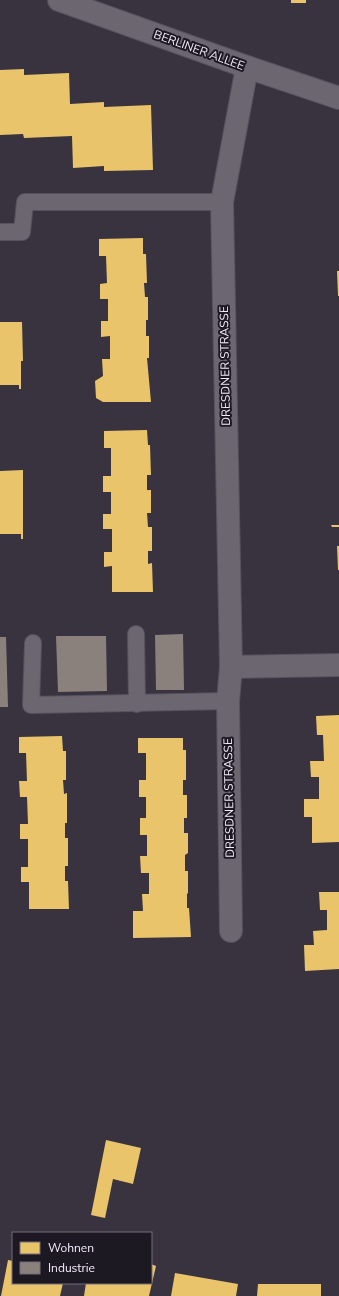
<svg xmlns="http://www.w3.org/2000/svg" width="339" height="1296" viewBox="0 0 339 1296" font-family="'Nunito Sans',sans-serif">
  <rect width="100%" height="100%" fill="#393340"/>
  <g fill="#e9c46a">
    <rect x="291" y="0" width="15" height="3"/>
    <polygon points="24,69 24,75 69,73 70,104 104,102 104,107 151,105 153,170 104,171 104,166 73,168 72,136 24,138 23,134 0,135 0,70"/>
    <polygon points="143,238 143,254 146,254 147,283 144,283 145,297 148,297 148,320 146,320 146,336 149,336 149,358 147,358 151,402 103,402 96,398 95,381 103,376 102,359 110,359 110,336 101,337 101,321 108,321 108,299 100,299 100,284 107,283 106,256 99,256 99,239"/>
    <polygon points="337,271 339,271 339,296 338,296"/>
    <polygon points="0,322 22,322 23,361 21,361 21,389 19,389 19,385 0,385"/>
    <polygon points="147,430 148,445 150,445 151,475 147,475 147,490 151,490 151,513 147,513 148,527 152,527 152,551 148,551 148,564 152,563 153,592 112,592 112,566 104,567 104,552 112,552 112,529 103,529 103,514 111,514 111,492 103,492 103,476 111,476 111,448 104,448 104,431"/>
    <polygon points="23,470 23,539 21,539 21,534 0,534 0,471"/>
    <polygon points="331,525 339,525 339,527 332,527"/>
    <polygon points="337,546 339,546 339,570 338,570"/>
    <polygon points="339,715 339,842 312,843 312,817 304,817 304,799 319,799 319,777 311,777 310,761 324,761 323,735 317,735 316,716"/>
    <polygon points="62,736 63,751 66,751 66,780 63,780 64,794 67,793 67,823 65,823 65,838 68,838 68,866 65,866 65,881 68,881 69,909 29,909 29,882 21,882 21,867 28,867 28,839 20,839 20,824 28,824 27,797 20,797 19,781 27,781 26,753 19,753 19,737"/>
    <polygon points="138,738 183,738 183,750 186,750 186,780 183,780 183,795 187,795 187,818 184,818 184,833 188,833 188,853 185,855 185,871 188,871 188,893 187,894 187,908 189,908 191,937 133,938 133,911 143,911 142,894 149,894 149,873 141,873 140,856 147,856 147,835 140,835 140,818 146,818 146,797 139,797 139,780 146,780 146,753 138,753"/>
    <polygon points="319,892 339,892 339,969 305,971 304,945 314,945 313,931 327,930 327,910 320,910"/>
    <polygon points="106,1140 141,1148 133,1184 113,1179 105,1218 91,1215"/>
    <polygon points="8,1260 13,1261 13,1283 63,1283 60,1296 1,1296"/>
    <polygon points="151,1264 156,1266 149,1296 84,1296 86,1283 151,1283"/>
    <polygon points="175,1273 238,1284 236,1296 171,1296"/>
    <polygon points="258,1284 321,1284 321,1296 257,1296"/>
  </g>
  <g fill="#8a817c">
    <polygon points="183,634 184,690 156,690 155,635"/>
    <polygon points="56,636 106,636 107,691 58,692"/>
    <polygon points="0,637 6,637 8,707 0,707"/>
  </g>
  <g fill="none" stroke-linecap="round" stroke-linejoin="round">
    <g stroke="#57525d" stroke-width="18">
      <g id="lane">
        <polyline points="0,232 22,232 25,202 222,202"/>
        <polyline points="136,634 137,704"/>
        <polyline points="33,643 31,705 228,701"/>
      </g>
    </g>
    <g stroke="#57525d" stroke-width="24">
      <g id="street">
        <polyline points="59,0 247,67 339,98"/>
        <polyline points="231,667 339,665"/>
        <polyline points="231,931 228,701 231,667 222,202 247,67"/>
      </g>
    </g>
    <use href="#lane" stroke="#6b6670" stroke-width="16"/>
    <use href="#street" stroke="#6b6670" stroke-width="22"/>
  </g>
  <g text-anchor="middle" stroke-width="4" stroke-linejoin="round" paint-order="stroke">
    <g font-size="12" fill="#f1ebfa" stroke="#1d1923">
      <text transform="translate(199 50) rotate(20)" y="4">BERLINER ALLEE</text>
      <text transform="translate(225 366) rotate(-91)" y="4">DRESDNER STRASSE</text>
      <text transform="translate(229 798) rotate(-91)" y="4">DRESDNER STRASSE</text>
    </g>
  </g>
  <rect x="12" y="1232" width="140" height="52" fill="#1d1923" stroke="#726d79"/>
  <rect x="20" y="1242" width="20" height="12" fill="#e9c46a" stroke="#726d79"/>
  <text x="48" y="1252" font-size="12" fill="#f1ebfa">Wohnen</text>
  <rect x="20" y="1262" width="20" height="12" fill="#8a817c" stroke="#726d79"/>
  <text x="48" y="1272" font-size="12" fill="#f1ebfa">Industrie</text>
</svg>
